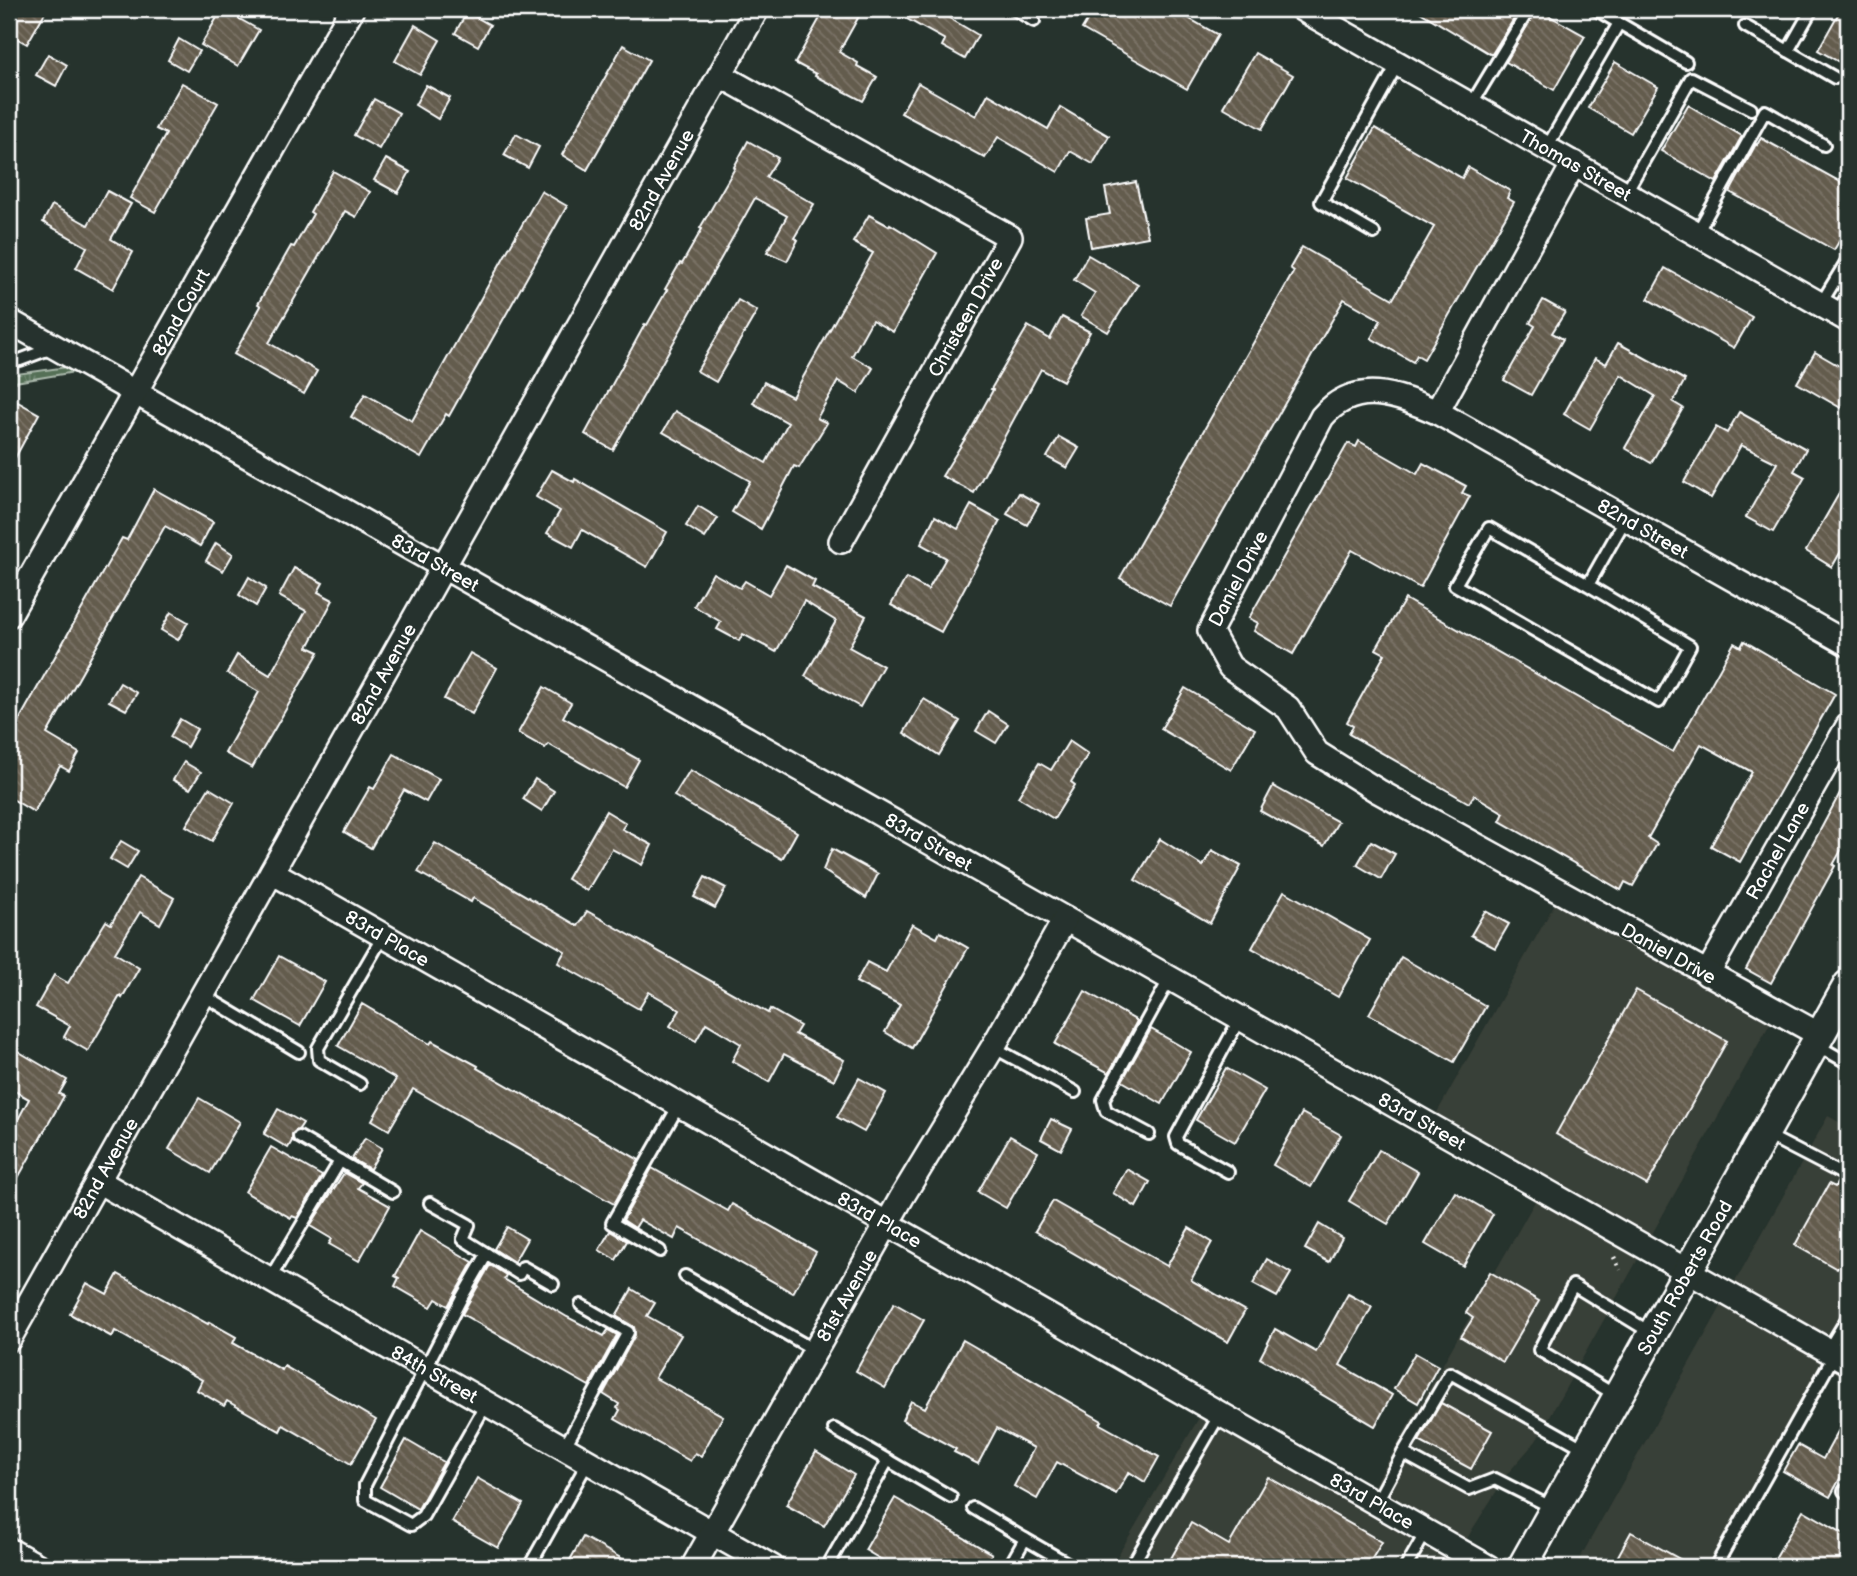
<svg xmlns="http://www.w3.org/2000/svg" width="1857" height="1576" viewBox="0 0 1857 1576" font-family="'Balsamiq Sans',sans-serif">
  <defs>
    <pattern id="grass-tufts" width="24" height="20" patternUnits="userSpaceOnUse" patternTransform="scale(1.75)"><rect width="24" height="20" fill="#557057"/><path d="M3 7l-1-3M5 7V3M7 7l1-3M15 17l-1-3M17 17v-4M19 17l1-3" fill="none" stroke="#6e8570"/></pattern>
    <pattern id="building-back-hatch" width="6" height="6" patternUnits="userSpaceOnUse" patternTransform="scale(1.75)"><rect width="6" height="6" fill="#645c4d"/><path d="M-1 5l2 2M0 0l6 6M5-1l2 2" fill="none" stroke="#7b7468"/></pattern>
  </defs>
  <rect width="100%" height="100%" fill="#26332d"/>
  <filter id="ink" filterUnits="userSpaceOnUse"><feTurbulence type="fractalNoise" baseFrequency=".0143" numOctaves="2"/><feDisplacementMap in="SourceGraphic" scale="14" xChannelSelector="R" yChannelSelector="G"/><feConvolveMatrix kernelMatrix="1 2 1 2 8 2 1 2 1" color-interpolation-filters="sRGB"/></filter>
  <g filter="url(#ink)">
    <g fill="#393f37">
      <polygon points="1561,893 1777,1011 1536,1441 1508,1473 1472,1530 1451,1567 1111,1567 1206,1406 1367,1498 1542,1189 1430,1125"/>
      <polygon points="1828,1116 1848,1127 1848,1380 1827,1368 1715,1567 1575,1567"/>
    </g>
    <polygon fill="url(#grass-tufts)" stroke="#aab8ab" stroke-width="2" points="67,367 75,372 9,383 9,375"/>
    <g fill="url(#building-back-hatch)" stroke="#fff" stroke-width="2">
      <polygon points="13,9 47,9 27,44 9,34 9,17"/>
      <polygon points="222,9 259,30 238,66 201,45"/>
      <polygon points="825,9 863,9 839,52 858,63 857,66 877,77 863,101 815,76 816,74 795,63"/>
      <polygon points="889,9 934,9 978,35 965,59 942,46 945,40"/>
      <polygon points="1094,9 1172,9 1218,35 1187,89 1082,29"/>
      <polygon points="1415,9 1520,9 1492,54 1490,54"/>
      <polygon points="1537,9 1585,36 1554,90 1506,62"/>
      <polygon points="1841,9 1848,9 1848,67 1818,50"/>
      <polygon points="467,12 490,25 478,46 455,33"/>
      <polygon points="415,25 440,40 420,75 395,61"/>
      <polygon points="179,39 199,51 187,71 168,60"/>
      <polygon points="623,45 649,60 587,170 562,155"/>
      <polygon points="1255,53 1293,75 1262,129 1223,107"/>
      <polygon points="48,54 67,65 56,86 36,75"/>
      <polygon points="1615,62 1658,87 1631,133 1588,108"/>
      <polygon points="182,83 218,103 155,212 130,198 166,134 156,129"/>
      <polygon points="918,83 976,116 988,94 1048,129 1060,107 1109,136 1093,164 1070,151 1058,172 998,137 985,158 901,113"/>
      <polygon points="426,85 450,98 438,119 415,105"/>
      <polygon points="374,99 399,113 379,149 354,135"/>
      <polygon points="1688,105 1742,136 1716,182 1661,151"/>
      <polygon points="1375,128 1462,178 1468,167 1510,191 1507,198 1514,202 1424,359 1417,355 1413,362 1371,338 1381,320 1344,299 1170,606 1120,578 1294,271 1290,268 1302,247 1393,299 1434,227 1347,178"/>
      <polygon points="516,134 539,147 528,168 504,155"/>
      <polygon points="1761,138 1848,186 1848,226 1834,250 1730,192 1756,144 1757,145"/>
      <polygon points="748,141 778,158 766,177 814,204 794,238 798,240 787,261 767,252 787,216 755,198 613,450 585,434 645,324 647,325 667,290 665,289 680,263 682,264 702,229 700,228 735,168 734,167"/>
      <polygon points="386,159 410,172 398,193 374,180"/>
      <polygon points="333,171 370,192 356,217 345,211 269,343 317,371 304,394 234,354 261,306 258,304 291,246 294,247 313,214 310,212"/>
      <polygon points="1136,182 1148,237 1091,247 1086,218 1110,214 1105,188"/>
      <polygon points="107,191 131,204 111,239 133,252 113,289 76,268 87,247 43,222 52,205 88,225"/>
      <polygon points="541,191 567,206 449,416 446,414 421,458 351,417 365,394 412,421"/>
      <polygon points="869,215 889,226 890,224 937,253 893,332 872,320 852,356 873,368 858,393 838,381 817,418 827,423 799,468 794,466 761,529 732,512 750,481 663,432 675,411 766,463 788,423 753,403 764,382 792,397 873,253 853,242"/>
      <polygon points="1088,255 1138,284 1108,332 1081,316 1095,293 1074,280"/>
      <polygon points="1665,268 1752,317 1734,348 1648,299"/>
      <polygon points="738,300 757,311 716,382 697,371"/>
      <polygon points="1543,300 1565,312 1552,333 1563,339 1531,395 1504,380 1535,326 1530,323"/>
      <polygon points="1062,317 1090,332 1063,381 1041,369 974,493 942,476 973,426 993,390 991,389 1028,326 1050,339"/>
      <polygon points="1618,343 1685,380 1673,402 1683,408 1651,463 1625,448 1655,396 1621,375 1590,429 1564,414 1595,358 1606,364"/>
      <polygon points="1815,352 1848,371 1848,412 1797,383"/>
      <polygon points="9,397 39,414 9,469"/>
      <polygon points="1739,412 1806,449 1794,471 1805,477 1773,532 1746,517 1777,463 1741,445 1711,498 1684,482 1716,427 1727,433"/>
      <polygon points="1059,437 1079,448 1067,468 1047,457"/>
      <polygon points="1359,441 1417,474 1423,463 1466,486 1462,493 1470,496 1420,588 1352,550 1293,654 1254,631 1258,623 1249,618 1348,443 1356,447"/>
      <polygon points="552,470 574,482 575,479 667,532 647,567 582,530 573,547 547,533 560,511 536,497"/>
      <polygon points="1848,478 1848,539 1832,567 1806,551"/>
      <polygon points="154,489 213,522 200,546 165,526 47,734 79,753 69,771 60,766 34,812 9,797 9,738 122,538 127,540"/>
      <polygon points="1019,493 1039,504 1027,525 1007,514"/>
      <polygon points="971,505 1000,521 941,632 891,605 906,578 928,590 946,558 921,544 935,516 958,529"/>
      <polygon points="698,506 718,518 705,538 686,526"/>
      <polygon points="216,543 233,554 223,571 206,561"/>
      <polygon points="786,565 815,581 812,587 866,616 849,647 883,666 860,707 805,676 836,621 804,601 776,652 743,634 739,641 717,629 721,622 694,606 713,573 740,588 745,581 769,595"/>
      <polygon points="294,568 323,583 318,592 333,600 308,647 319,652 252,768 225,753 259,692 227,673 237,655 270,675 306,611 279,596"/>
      <polygon points="249,577 266,588 256,606 239,595"/>
      <polygon points="1405,599 1673,752 1734,643 1741,647 1744,641 1835,694 1740,862 1711,846 1752,772 1701,744 1648,838 1657,844 1633,886 1625,882 1621,890 1500,821 1504,813 1474,795 1469,803 1349,734 1353,726 1347,722 1385,654 1376,649"/>
      <polygon points="171,612 188,622 178,640 161,630"/>
      <polygon points="470,653 497,668 472,714 444,699"/>
      <polygon points="120,683 137,693 126,710 109,701"/>
      <polygon points="544,687 571,703 563,717 639,760 624,787 548,744 545,748 518,733"/>
      <polygon points="1185,688 1255,729 1231,770 1161,729"/>
      <polygon points="924,699 960,721 939,755 904,733"/>
      <polygon points="988,711 1008,724 996,743 976,731"/>
      <polygon points="180,719 197,729 187,747 170,737"/>
      <polygon points="1069,741 1088,754 1071,782 1075,785 1054,819 1018,797 1039,763 1051,770"/>
      <polygon points="394,754 439,779 426,802 404,790 371,848 344,832 370,787 374,789"/>
      <polygon points="184,762 201,772 190,789 173,780"/>
      <polygon points="690,770 797,832 782,859 674,796"/>
      <polygon points="1848,778 1848,838 1833,865 1835,866 1771,983 1746,969"/>
      <polygon points="535,779 554,791 542,811 523,799"/>
      <polygon points="1273,786 1338,822 1324,846 1260,811"/>
      <polygon points="209,788 234,803 212,841 186,826"/>
      <polygon points="606,811 626,823 622,829 652,845 642,865 612,849 587,891 567,879"/>
      <polygon points="1160,839 1203,866 1212,850 1241,866 1210,923 1135,880"/>
      <polygon points="121,841 138,851 127,869 110,859"/>
      <polygon points="1371,841 1395,854 1381,879 1357,865"/>
      <polygon points="435,843 578,926 587,911 768,1013 770,1009 800,1026 795,1034 844,1060 834,1080 784,1054 769,1082 732,1061 741,1044 706,1023 696,1041 670,1026 680,1010 649,992 639,1009 558,963 565,951 473,898 471,902 418,872"/>
      <polygon points="832,849 878,874 866,898 823,870"/>
      <polygon points="138,877 174,898 160,924 140,912 115,953 139,968 122,998 120,996 88,1051 64,1037 70,1026 36,1007 54,975 68,983 106,921 111,924"/>
      <polygon points="705,877 726,888 715,908 694,897"/>
      <polygon points="1284,891 1370,940 1338,997 1252,948"/>
      <polygon points="1485,911 1509,924 1495,948 1471,935"/>
      <polygon points="912,924 937,938 940,932 968,948 912,1048 885,1032 900,1005 856,982 867,962 886,972"/>
      <polygon points="279,956 325,982 300,1026 254,1000"/>
      <polygon points="1401,957 1486,1006 1454,1062 1369,1014"/>
      <polygon points="1636,990 1727,1041 1647,1185 1556,1134"/>
      <polygon points="1085,991 1137,1021 1109,1073 1055,1044"/>
      <polygon points="362,1004 430,1044 432,1041 478,1066 477,1068 639,1160 614,1204 413,1089 389,1130 372,1120 396,1079 338,1046"/>
      <polygon points="1151,1029 1191,1052 1162,1104 1122,1081"/>
      <polygon points="9,1046 67,1080 59,1094 64,1096 9,1194 9,1136 29,1099 9,1088"/>
      <polygon points="1226,1068 1265,1090 1235,1142 1196,1120"/>
      <polygon points="859,1078 886,1093 864,1132 837,1117"/>
      <polygon points="199,1098 240,1122 210,1173 169,1149"/>
      <polygon points="278,1109 303,1123 299,1129 292,1134 292,1141 288,1148 264,1134"/>
      <polygon points="1302,1113 1341,1135 1311,1187 1273,1165"/>
      <polygon points="1051,1119 1072,1129 1061,1150 1041,1139"/>
      <polygon points="1010,1136 1038,1152 1006,1208 978,1192"/>
      <polygon points="365,1138 382,1148 370,1169 352,1159"/>
      <polygon points="271,1147 322,1176 297,1218 292,1216 291,1218 245,1192"/>
      <polygon points="1379,1150 1418,1172 1388,1224 1349,1201"/>
      <polygon points="652,1168 728,1211 732,1204 816,1252 793,1293 679,1228 674,1239 640,1220 635,1228 623,1220"/>
      <polygon points="1127,1169 1150,1182 1136,1207 1113,1193"/>
      <polygon points="344,1173 362,1183 358,1188 390,1206 359,1261 329,1244 332,1239 310,1226"/>
      <polygon points="1838,1181 1848,1185 1848,1249 1837,1269 1795,1245 1829,1184 1835,1187"/>
      <polygon points="1455,1192 1493,1214 1463,1266 1425,1244"/>
      <polygon points="1053,1201 1167,1266 1189,1228 1212,1242 1191,1280 1245,1311 1228,1342 1035,1231"/>
      <polygon points="1319,1224 1342,1238 1329,1262 1305,1249"/>
      <polygon points="507,1227 527,1239 514,1262 494,1249"/>
      <polygon points="420,1231 473,1262 448,1306 436,1299 431,1307 395,1286 399,1278 395,1276"/>
      <polygon points="610,1231 627,1241 616,1260 599,1250"/>
      <polygon points="1267,1259 1291,1273 1277,1297 1253,1284"/>
      <polygon points="490,1265 506,1275 504,1279 567,1317 604,1336 608,1330 617,1335 589,1386 462,1314"/>
      <polygon points="1490,1272 1539,1301 1503,1362 1461,1337 1473,1318 1466,1313"/>
      <polygon points="118,1274 208,1324 209,1322 236,1337 233,1343 282,1370 284,1366 376,1420 351,1464 283,1425 280,1431 227,1401 224,1406 197,1390 202,1380 115,1331 112,1337 70,1314 87,1283 107,1294"/>
      <polygon points="632,1289 655,1303 647,1316 681,1335 655,1378 723,1416 701,1456 695,1453 690,1461 615,1419 620,1410 617,1408 619,1404 603,1394 635,1335 634,1327 616,1316"/>
      <polygon points="1348,1294 1372,1307 1340,1365 1392,1395 1375,1426 1260,1358 1275,1329 1316,1352"/>
      <polygon points="894,1303 924,1320 885,1388 856,1371"/>
      <polygon points="963,1340 1102,1421 1100,1424 1159,1457 1145,1482 1129,1472 1116,1494 1057,1462 1037,1499 1014,1486 1034,1448 997,1428 978,1464 954,1452 956,1449 902,1420 911,1401 925,1408"/>
      <polygon points="1415,1353 1438,1366 1418,1403 1394,1389"/>
      <polygon points="1441,1403 1492,1431 1471,1469 1419,1441"/>
      <polygon points="1848,1413 1848,1464 1830,1497 1783,1471 1798,1445 1823,1459"/>
      <polygon points="406,1440 444,1462 418,1509 380,1487"/>
      <polygon points="816,1452 854,1475 824,1526 786,1505"/>
      <polygon points="1268,1477 1382,1542 1367,1567 1166,1567 1191,1523 1229,1545"/>
      <polygon points="477,1478 523,1504 498,1548 452,1522"/>
      <polygon points="895,1498 992,1554 985,1567 894,1567 865,1550"/>
      <polygon points="1803,1510 1848,1536 1848,1567 1770,1567"/>
      <polygon points="1631,1532 1694,1567 1612,1567"/>
      <polygon points="583,1537 637,1567 566,1567"/>
    </g>
    <g fill="none" stroke-linecap="round" stroke-linejoin="round">
      <g stroke="#fff" stroke-width="16">
        <g id="service">
          <polyline points="1014,9 1034,21"/>
          <polyline points="1595,9 1686,62"/>
          <polyline points="1745,26 1835,78"/>
          <polyline points="1788,51 1812,9"/>
          <polyline points="1471,105 1529,9"/>
          <polyline points="1547,147 1619,23"/>
          <polyline points="1626,192 1691,78 1751,109"/>
          <polyline points="1374,233 1321,202 1398,63"/>
          <polyline points="1697,233 1765,111 1824,145"/>
          <polyline points="1820,305 1848,259"/>
          <polyline points="1836,313 1848,295"/>
          <polyline points="9,361 20,360 52,348"/>
          <polyline points="1588,585 1489,528 1455,585 1659,702 1690,646 1588,585 1626,518"/>
          <polyline points="203,995 299,1052"/>
          <polyline points="1815,1044 1848,1063"/>
          <polyline points="993,1047 1075,1092"/>
          <polyline points="360,1084 319,1060 318,1048 383,936"/>
          <polyline points="1149,1134 1106,1111 1103,1100 1170,978"/>
          <polyline points="1767,1135 1848,1177"/>
          <polyline points="299,1137 393,1192"/>
          <polyline points="1228,1172 1178,1144 1176,1137 1240,1018"/>
          <polyline points="430,1203 469,1225 463,1239 487,1254 462,1297 365,1485 365,1500 411,1525 423,1516 486,1404"/>
          <polyline points="660,1251 612,1223 679,1105"/>
          <polyline points="487,1254 519,1274 523,1267 553,1284"/>
          <polyline points="685,1276 816,1351"/>
          <polyline points="269,1280 340,1161"/>
          <polyline points="1828,1350 1848,1317"/>
          <polyline points="1617,1396 1539,1350 1573,1285 1653,1334"/>
          <polyline points="834,1429 951,1497"/>
          <polyline points="564,1448 628,1332 581,1305"/>
          <polyline points="1844,1491 1848,1493"/>
          <polyline points="1376,1503 1403,1453"/>
          <polyline points="973,1508 1025,1539"/>
          <polyline points="1555,1509 1495,1479 1469,1489 1403,1453 1450,1373 1585,1449"/>
          <polyline points="1531,1557 1548,1567"/>
          <polyline points="529,1567 588,1462"/>
          <polyline points="827,1567 888,1460"/>
          <polyline points="1009,1567 1025,1539 1074,1567"/>
          <polyline points="1131,1567 1220,1414"/>
          <polyline points="1406,1567 1426,1532"/>
          <polyline points="1715,1567 1835,1354"/>
        </g>
      </g>
      <g stroke="#fff" stroke-width="28">
        <g id="minor">
          <path id="s1" d="M1302,9l546,311"/>
          <polyline points="720,75 1010,237 841,541"/>
          <path id="s2" d="M9,321l1839,1041"/>
          <polyline points="1437,412 1574,163"/>
          <path id="s3" d="M9,615l343,-606"/>
          <path id="s4" d="M272,872l1216,695"/>
          <path id="s5" d="M1707,974l141,-248"/>
          <path id="s6" d="M1820,1035l-442,-244 -61,-38 -29,-45 -58,-41 -20,-36 112,-214c34,-39 75,-22 115,-5l411,232"/>
          <path id="s7" d="M98,1181l674,386"/>
          <path id="s8" d="M9,1339l748,-1330"/>
          <polyline points="9,1550 40,1567"/>
          <path id="s9" d="M693,1567l209,-370 91,-150 72,-128"/>
        </g>
      </g>
      <g stroke="#fff" stroke-width="33">
        <g id="tertiary">
          <path id="s10" d="M1522,1567l326,-582"/>
        </g>
      </g>
      <polyline stroke="#fff" stroke-width="4.5" stroke-dasharray="2 5" stroke-linecap="butt" points="1614,1257 1620,1270"/>
      <use href="#service" stroke="#26332d" stroke-width="10"/>
      <use href="#minor" stroke="#26332d" stroke-width="23"/>
      <use href="#tertiary" stroke="#26332d" stroke-width="28"/>
    </g>
  </g>
  <g text-anchor="middle" stroke-width="5" stroke-linejoin="round" paint-order="stroke">
    <g font-size="19" fill="#fff" stroke="#26332d">
      <text dy="7" stroke="none"><textPath href="#s1" startOffset="315">Thomas Street</textPath></text>
      <text dy="7" stroke="none"><textPath href="#s8" startOffset="1330">82nd Avenue</textPath></text>
      <text dy="7" stroke="none"><textPath href="#s3" startOffset="348">82nd Court</textPath></text>
      <text transform="translate(965 317) rotate(-61)" y="7">Christeen Drive</text>
      <text dy="7" stroke="none"><textPath href="#s6" startOffset="1346">82nd Street</textPath></text>
      <text dy="7" stroke="none"><textPath href="#s2" startOffset="490">83rd Street</textPath></text>
      <text dy="7" stroke="none"><textPath href="#s6" startOffset="802">Daniel Drive</textPath></text>
      <text dy="7" stroke="none"><textPath href="#s8" startOffset="763">82nd Avenue</textPath></text>
      <text dy="7" stroke="none"><textPath href="#s2" startOffset="1057">83rd Street</textPath></text>
      <text dy="7" stroke="none"><textPath href="#s5" startOffset="142">Rachel Lane</textPath></text>
      <text dy="7" stroke="none"><textPath href="#s4" startOffset="133">83rd Place</textPath></text>
      <text transform="translate(1669 953) rotate(29)" y="7">Daniel Drive</text>
      <text dy="7" stroke="none"><textPath href="#s2" startOffset="1624">83rd Street</textPath></text>
      <text dy="7" stroke="none"><textPath href="#s8" startOffset="196">82nd Avenue</textPath></text>
      <text dy="7" stroke="none"><textPath href="#s4" startOffset="700">83rd Place</textPath></text>
      <text dy="7" stroke="none"><textPath href="#s10" startOffset="332">South Roberts Road</textPath></text>
      <text dy="7" stroke="none"><textPath href="#s9" startOffset="312">81st Avenue</textPath></text>
      <text dy="7" stroke="none"><textPath href="#s7" startOffset="388">84th Street</textPath></text>
      <text dy="7" stroke="none"><textPath href="#s4" startOffset="1267">83rd Place</textPath></text>
    </g>
  </g>
  <rect width="1857" height="1576" fill="none" stroke="#26332d" stroke-width="35"/>
  <rect x="18" y="18" width="1822" height="1541" fill="none" stroke="#fff" stroke-width="2.5" filter="url(#ink)"/>
</svg>
